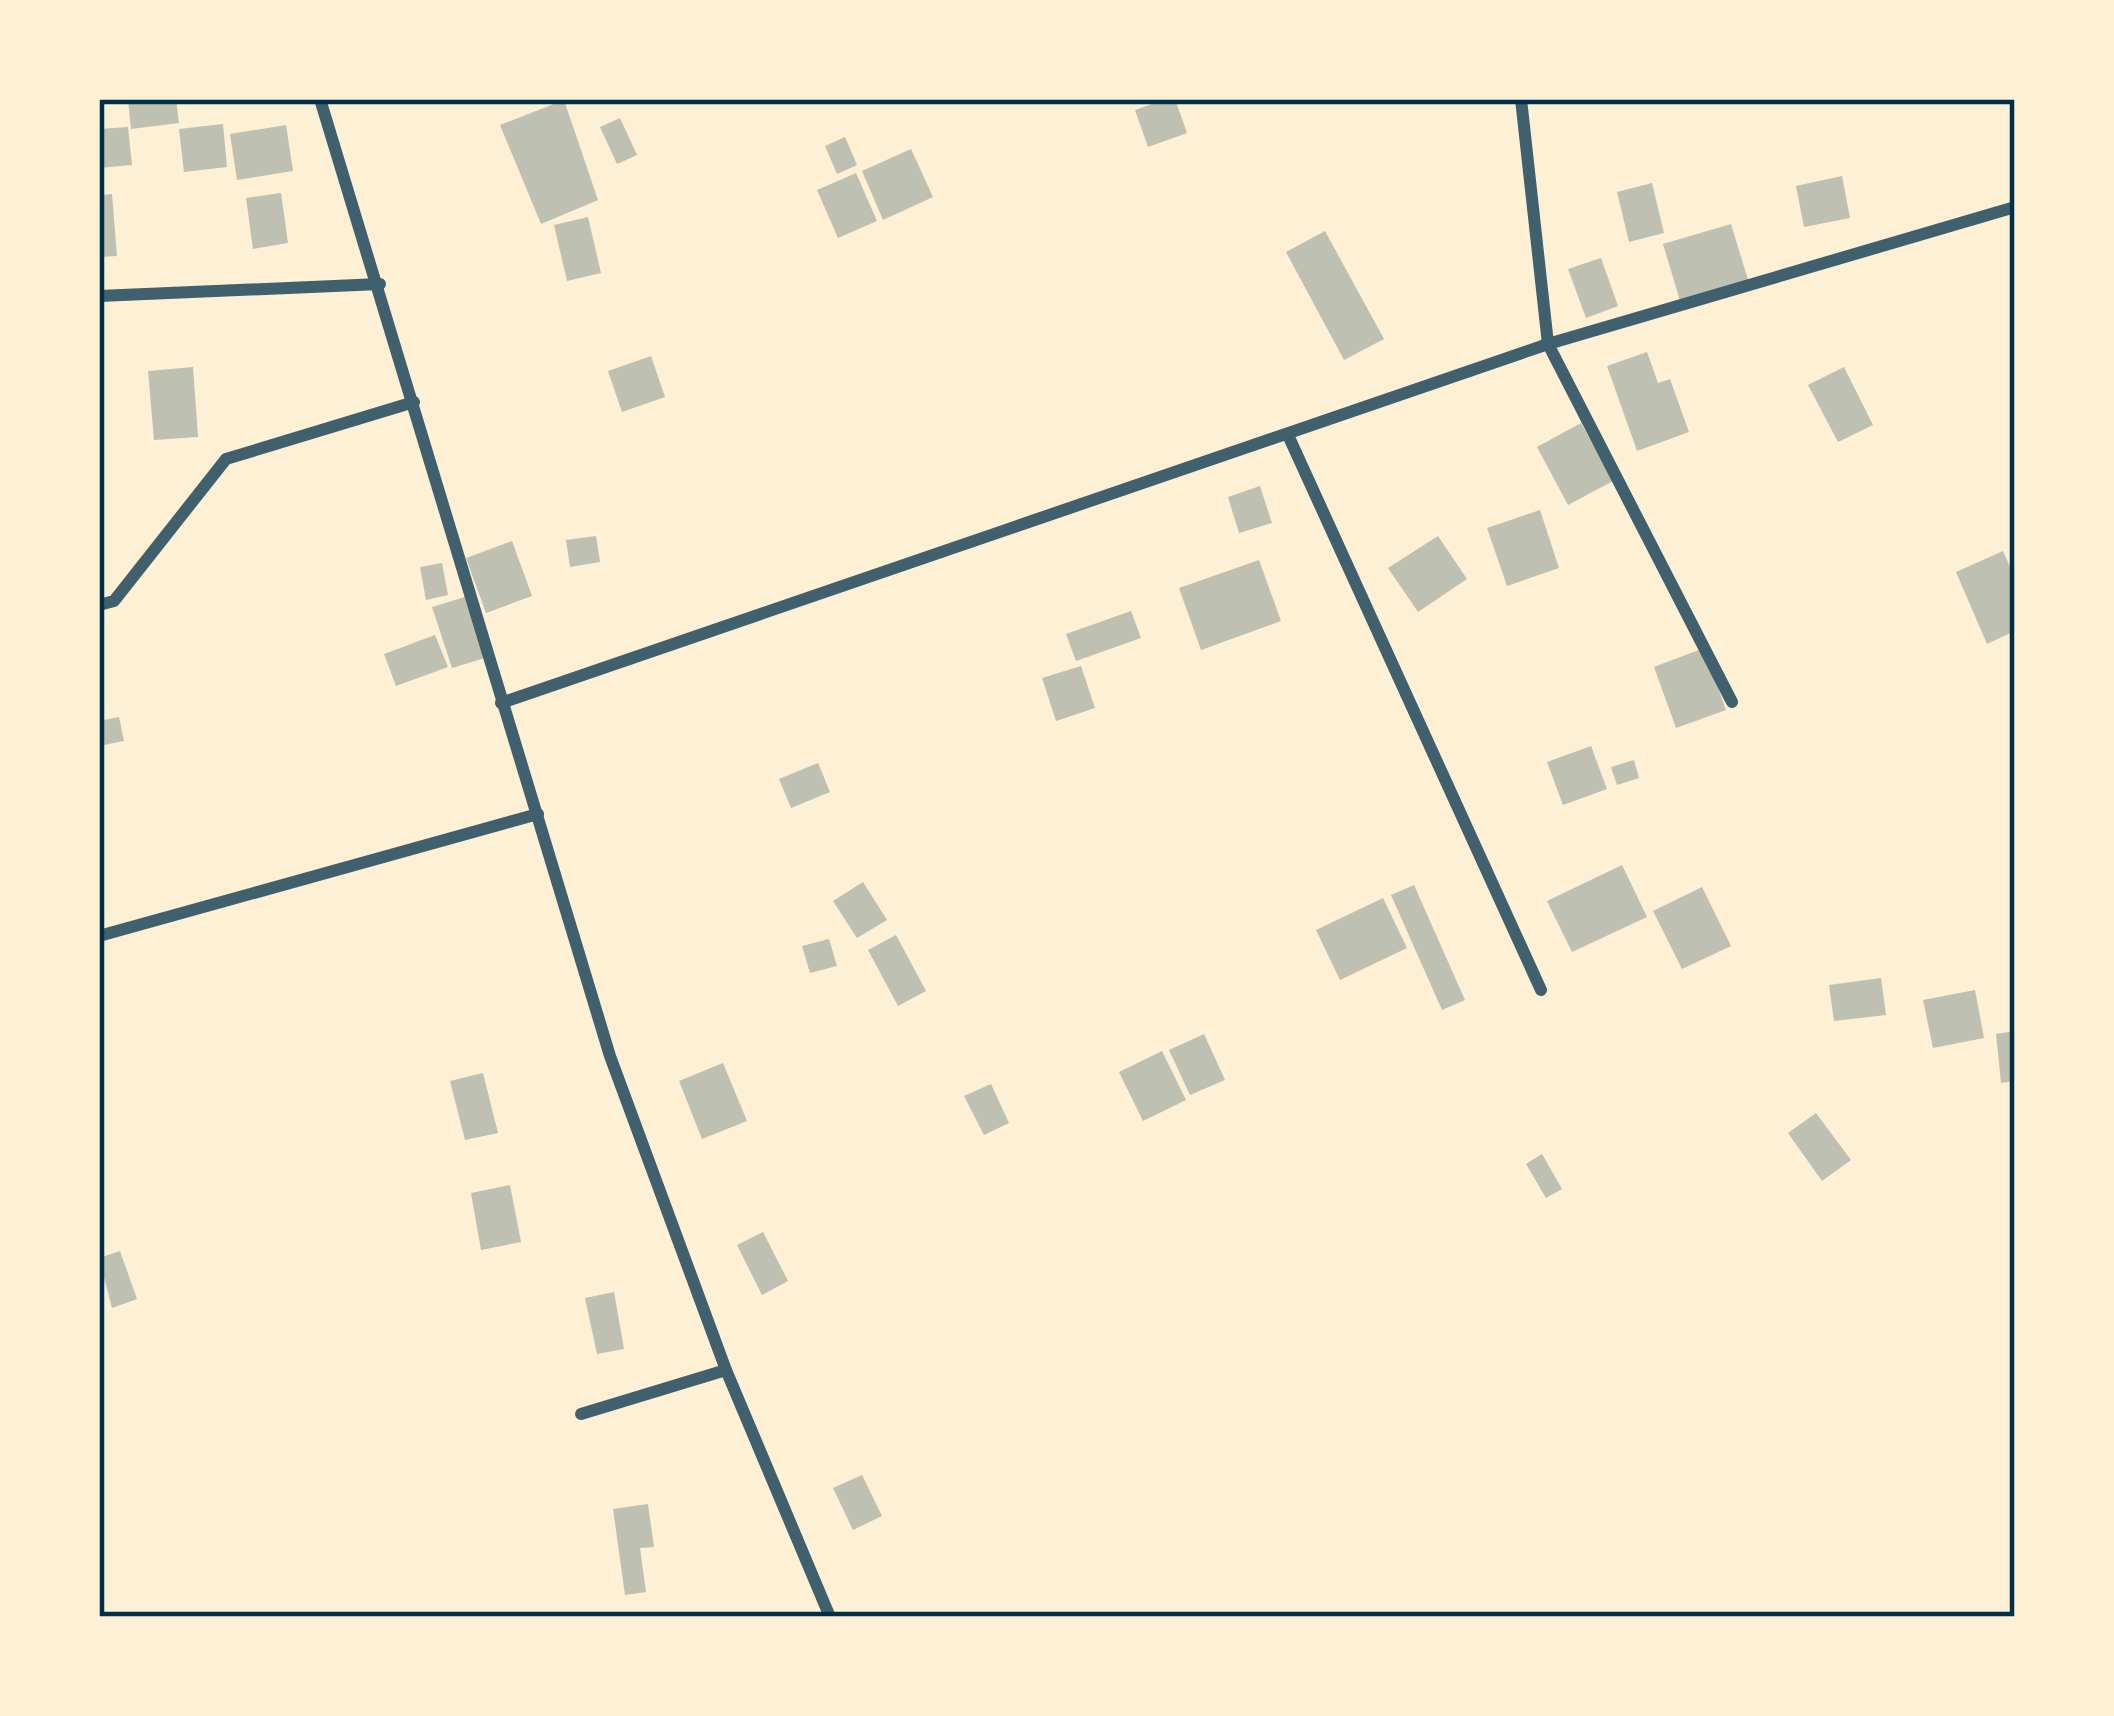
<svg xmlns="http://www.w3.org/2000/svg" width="2114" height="1716" viewBox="0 0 2114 1716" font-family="'Roboto Condensed',sans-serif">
  <rect width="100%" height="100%" fill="#fdf0d5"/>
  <g fill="#bec0b2">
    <polygon points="128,99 176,99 179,123 131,129"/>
    <polygon points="1166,99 1175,99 1187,133 1148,147 1135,110"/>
    <polygon points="564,100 598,200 541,224 500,125"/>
    <polygon points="620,118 637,155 617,164 600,127"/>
    <polygon points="223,124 227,167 184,172 179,129"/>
    <polygon points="286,125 293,171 237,180 230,134"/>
    <polygon points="128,127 132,165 99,168 99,129"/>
    <polygon points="845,137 857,165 837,174 825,146"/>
    <polygon points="911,149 933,197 883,220 862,171"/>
    <polygon points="856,173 877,221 838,238 817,190"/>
    <polygon points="1842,176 1850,218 1804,227 1796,186"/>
    <polygon points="1652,183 1664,233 1629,242 1617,192"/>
    <polygon points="281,193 288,243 253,249 246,198"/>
    <polygon points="112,194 117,256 99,257 99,195"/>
    <polygon points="588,217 601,273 567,281 554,225"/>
    <polygon points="1731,224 1749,283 1681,304 1663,244"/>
    <polygon points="1325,231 1384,339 1344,360 1286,252"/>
    <polygon points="1601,258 1618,306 1586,318 1568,269"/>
    <polygon points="1647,352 1658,383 1670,379 1689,432 1637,451 1607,366"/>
    <polygon points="651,356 665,397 622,412 608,371"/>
    <polygon points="193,367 198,437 154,440 148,371"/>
    <polygon points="1844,367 1873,425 1838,442 1808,385"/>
    <polygon points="1581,423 1613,481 1568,505 1537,447"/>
    <polygon points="1260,486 1272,523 1239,533 1228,497"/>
    <polygon points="1540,510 1559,568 1507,586 1487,528"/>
    <polygon points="596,536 600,562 570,567 566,540"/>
    <polygon points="1438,536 1467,579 1418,612 1388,568"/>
    <polygon points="512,541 532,596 486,613 466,558"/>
    <polygon points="2003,551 2015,578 2015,631 1987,644 1956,572"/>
    <polygon points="1259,560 1281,621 1201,650 1179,588"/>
    <polygon points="442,563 448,595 426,600 420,567"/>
    <polygon points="465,597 485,658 452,668 432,607"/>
    <polygon points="1131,611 1141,638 1076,661 1066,634"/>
    <polygon points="435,635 448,667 396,686 384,654"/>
    <polygon points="1704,648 1726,710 1676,728 1654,667"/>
    <polygon points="1081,666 1095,708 1056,721 1042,678"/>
    <polygon points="119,717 124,741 99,746 99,721"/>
    <polygon points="1591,746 1607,789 1563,805 1547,762"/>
    <polygon points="1634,760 1639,778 1617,785 1611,767"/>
    <polygon points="818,763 830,792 791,808 779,779"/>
    <polygon points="1622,865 1647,917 1572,952 1547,901"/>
    <polygon points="863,882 887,920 857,938 833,901"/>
    <polygon points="1414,885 1465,1000 1442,1010 1391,895"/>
    <polygon points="1702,887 1731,946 1682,969 1653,911"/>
    <polygon points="1383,898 1407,948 1340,980 1316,930"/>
    <polygon points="896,935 926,991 898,1006 868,950"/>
    <polygon points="829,939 837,966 810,973 802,946"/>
    <polygon points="1881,978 1886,1015 1834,1021 1829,985"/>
    <polygon points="1975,990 1984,1038 1933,1048 1923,1000"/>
    <polygon points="2015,1031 2015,1081 2001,1083 1996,1034"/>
    <polygon points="1204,1034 1225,1080 1190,1095 1169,1050"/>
    <polygon points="1162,1051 1186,1100 1143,1121 1119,1072"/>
    <polygon points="723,1063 747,1121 702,1139 679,1081"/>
    <polygon points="483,1073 498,1133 465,1140 450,1081"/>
    <polygon points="991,1084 1009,1123 984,1135 964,1096"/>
    <polygon points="1816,1113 1851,1160 1822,1181 1788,1133"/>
    <polygon points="1542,1154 1562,1189 1546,1198 1526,1164"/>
    <polygon points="510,1185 521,1242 481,1250 471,1193"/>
    <polygon points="763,1232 788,1281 762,1295 737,1245"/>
    <polygon points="120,1251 137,1299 112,1308 99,1258"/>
    <polygon points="614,1292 624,1349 597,1354 585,1298"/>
    <polygon points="862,1475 882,1516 853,1530 833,1488"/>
    <polygon points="648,1504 654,1547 640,1548 646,1592 625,1595 613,1509"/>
  </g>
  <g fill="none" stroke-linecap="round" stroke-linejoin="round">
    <g stroke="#3f606c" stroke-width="12">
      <polyline points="320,99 610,1056 726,1370 830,1617"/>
      <polyline points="1521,99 1548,344 1732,702"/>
      <polyline points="99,296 380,284"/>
      <polyline points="1288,435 1541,990"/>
      <polyline points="99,605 114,601 226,459 414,402"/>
      <polyline points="501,703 1548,344 2015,207"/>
      <polyline points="99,936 538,814"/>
      <polyline points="581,1414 726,1370"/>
    </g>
  </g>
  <rect width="2114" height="1716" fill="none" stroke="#fdf0d5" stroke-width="204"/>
  <rect x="102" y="102" width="1910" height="1512" fill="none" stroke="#003049" stroke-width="4.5"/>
</svg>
